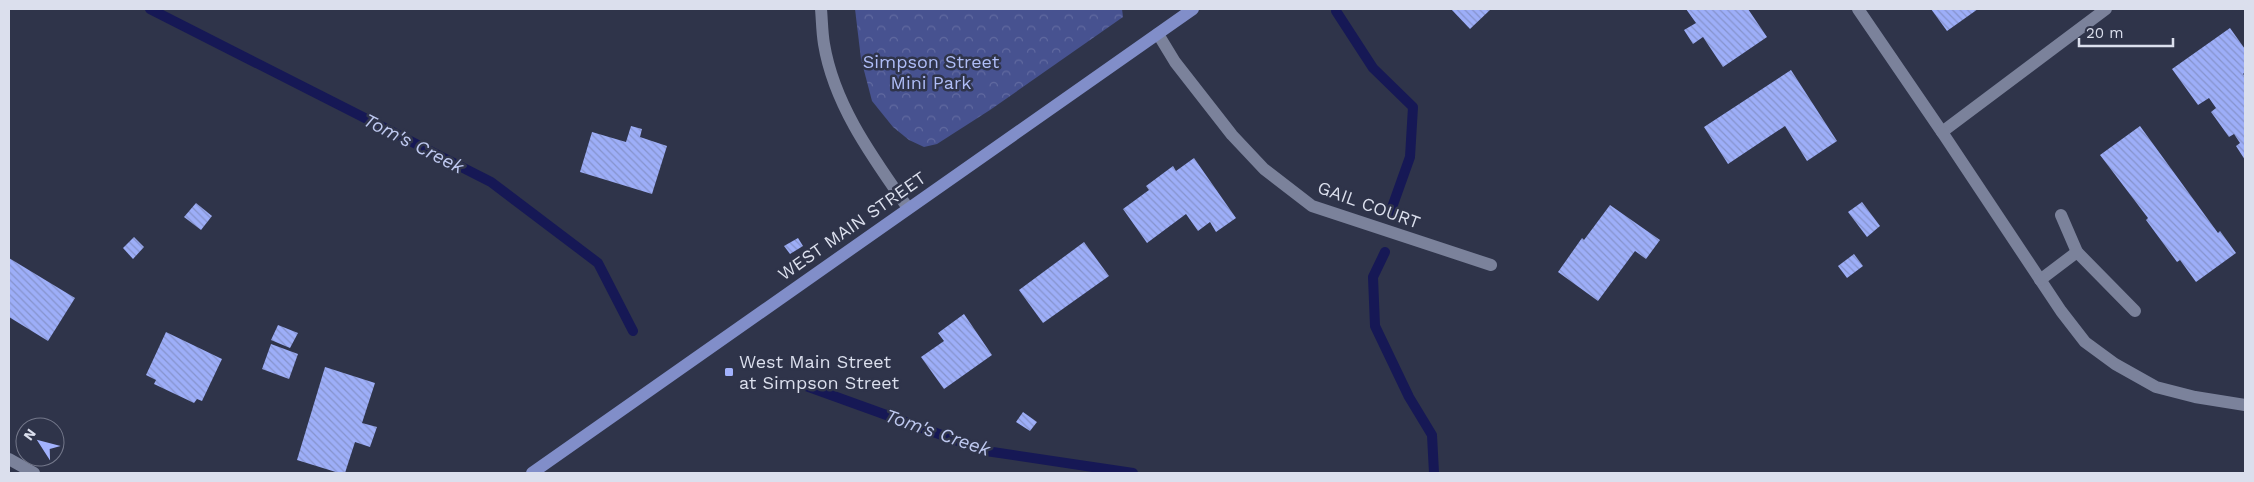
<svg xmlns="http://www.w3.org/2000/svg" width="2254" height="482" viewBox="0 0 2254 482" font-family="'Work Sans',sans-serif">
  <defs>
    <pattern id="park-crowns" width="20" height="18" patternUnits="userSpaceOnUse" patternTransform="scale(1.25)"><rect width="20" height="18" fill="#475290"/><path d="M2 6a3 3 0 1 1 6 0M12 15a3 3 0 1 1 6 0" fill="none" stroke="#616aa0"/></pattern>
    <pattern id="building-back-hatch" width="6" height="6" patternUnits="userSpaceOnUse" patternTransform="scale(1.25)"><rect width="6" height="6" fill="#9daef8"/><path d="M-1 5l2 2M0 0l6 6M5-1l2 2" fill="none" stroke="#8693cc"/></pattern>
  </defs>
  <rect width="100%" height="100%" fill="#2f344a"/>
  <polygon fill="url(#park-crowns)" points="855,9 1122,9 1123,17 990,110 937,144 924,147 909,140 893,127 872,101 861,59"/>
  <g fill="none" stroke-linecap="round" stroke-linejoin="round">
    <g stroke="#161855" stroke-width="10">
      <polyline points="150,9 491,182 598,263 633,331"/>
      <polyline points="1336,11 1373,68 1413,107 1410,157 1390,213"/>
      <polyline points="1385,252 1373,277 1375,326 1409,397 1432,435 1434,473"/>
      <polyline points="806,386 986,451 1133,473"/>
    </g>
  </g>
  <g fill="url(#building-back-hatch)">
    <polygon points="1451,9 1491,9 1470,29"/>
    <polygon points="1686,9 1748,9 1767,37 1723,67 1703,37 1693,44 1684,30 1696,23"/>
    <polygon points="1931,9 1978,9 1947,31"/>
    <polygon points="2230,28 2245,49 2245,72 2243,74 2245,76 2245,160 2236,146 2240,143 2234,134 2229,137 2211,112 2216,108 2209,98 2198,105 2172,69"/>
    <polygon points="1791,70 1837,141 1807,161 1785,126 1728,164 1704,127"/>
    <polygon points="631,126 642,129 640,137 667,146 652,194 580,172 592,132 626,142"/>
    <polygon points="2140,126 2218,233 2220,231 2236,253 2196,282 2180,260 2177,262 2146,220 2148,218 2100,155"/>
    <polygon points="1194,158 1236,218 1216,232 1210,222 1198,231 1186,214 1147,243 1123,209 1149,190 1146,186 1173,166 1176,171"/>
    <polygon points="1862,202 1880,226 1867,237 1848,212"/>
    <polygon points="196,203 212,216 201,230 184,217"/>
    <polygon points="1610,205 1660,240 1646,259 1635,251 1598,301 1558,272 1582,238 1584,240"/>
    <polygon points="134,237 144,247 133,259 123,248"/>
    <polygon points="798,238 803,246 790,254 784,246"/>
    <polygon points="1084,242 1109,276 1043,323 1019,290"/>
    <polygon points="1854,254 1863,266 1847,278 1838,266"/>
    <polygon points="9,258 75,298 48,341 9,317"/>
    <polygon points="964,314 992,355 944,389 921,357 944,341 938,333"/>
    <polygon points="278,325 298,333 290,348 271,340"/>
    <polygon points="166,332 222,359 202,401 197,399 194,403 154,384 156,380 146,375"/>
    <polygon points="271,344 298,354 289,379 262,369"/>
    <polygon points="325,367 375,383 362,423 377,427 370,447 355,442 345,473 339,473 297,460"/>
    <polygon points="1023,412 1037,422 1030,431 1016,422"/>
  </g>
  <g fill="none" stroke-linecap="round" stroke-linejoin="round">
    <g stroke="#7b829b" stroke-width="12">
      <path d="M821,9c1,11 1,23 3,35 10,61 49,114 84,164"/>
      <polyline points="1858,9 1942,132 2106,9"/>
      <polyline points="1158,34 1175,62 1232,135 1264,169 1312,206 1491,265"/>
      <polyline points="1942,132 2061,311 2085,342 2115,364 2156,387 2195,397 2245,405"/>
      <polyline points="2061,215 2077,252"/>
      <polyline points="2040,280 2077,252 2135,311"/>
      <polyline points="9,459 34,473"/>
    </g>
    <polyline stroke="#818ec9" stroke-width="12" points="532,473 1193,9"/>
  </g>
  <rect fill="#a2b2fd" stroke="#2f344a" stroke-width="2" x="724" y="367" width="10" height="10" rx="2.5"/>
  <g text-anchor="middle" stroke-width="5" stroke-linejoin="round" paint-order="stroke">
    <g font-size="18" fill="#afbdf7" stroke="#2f344a">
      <text x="931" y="68">Simpson Street<tspan x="931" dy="21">Mini Park</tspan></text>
    </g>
    <g font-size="18" fill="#dbdfed" stroke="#2f344a">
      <text transform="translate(1369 205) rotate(20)" y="6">GAIL COURT</text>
      <text transform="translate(852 226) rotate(-35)" y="6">WEST MAIN STREET</text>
    </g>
    <g font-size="18" fill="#dbdfed" stroke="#2f344a" text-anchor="start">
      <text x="739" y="368">West Main Street<tspan x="739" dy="21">at Simpson Street</tspan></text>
    </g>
    <g font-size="19" font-style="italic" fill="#bec8ef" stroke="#2f344a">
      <text transform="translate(414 143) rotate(27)" y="7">Tom's Creek</text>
      <text transform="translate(938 432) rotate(19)" y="7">Tom's Creek</text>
    </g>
  </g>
  <rect width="2254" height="482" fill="none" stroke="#dbdfed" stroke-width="20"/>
  <g transform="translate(40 442) rotate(306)"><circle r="24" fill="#2f344a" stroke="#74788b"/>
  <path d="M0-4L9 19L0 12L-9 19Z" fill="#a2b2fd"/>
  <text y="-8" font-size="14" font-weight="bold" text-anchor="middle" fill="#dbdfed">N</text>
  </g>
  <path d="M2079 38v8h94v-8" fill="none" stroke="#dbdfed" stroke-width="2.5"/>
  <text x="2086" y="38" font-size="15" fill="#dbdfed" stroke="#2f344a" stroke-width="4" paint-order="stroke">20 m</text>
</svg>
